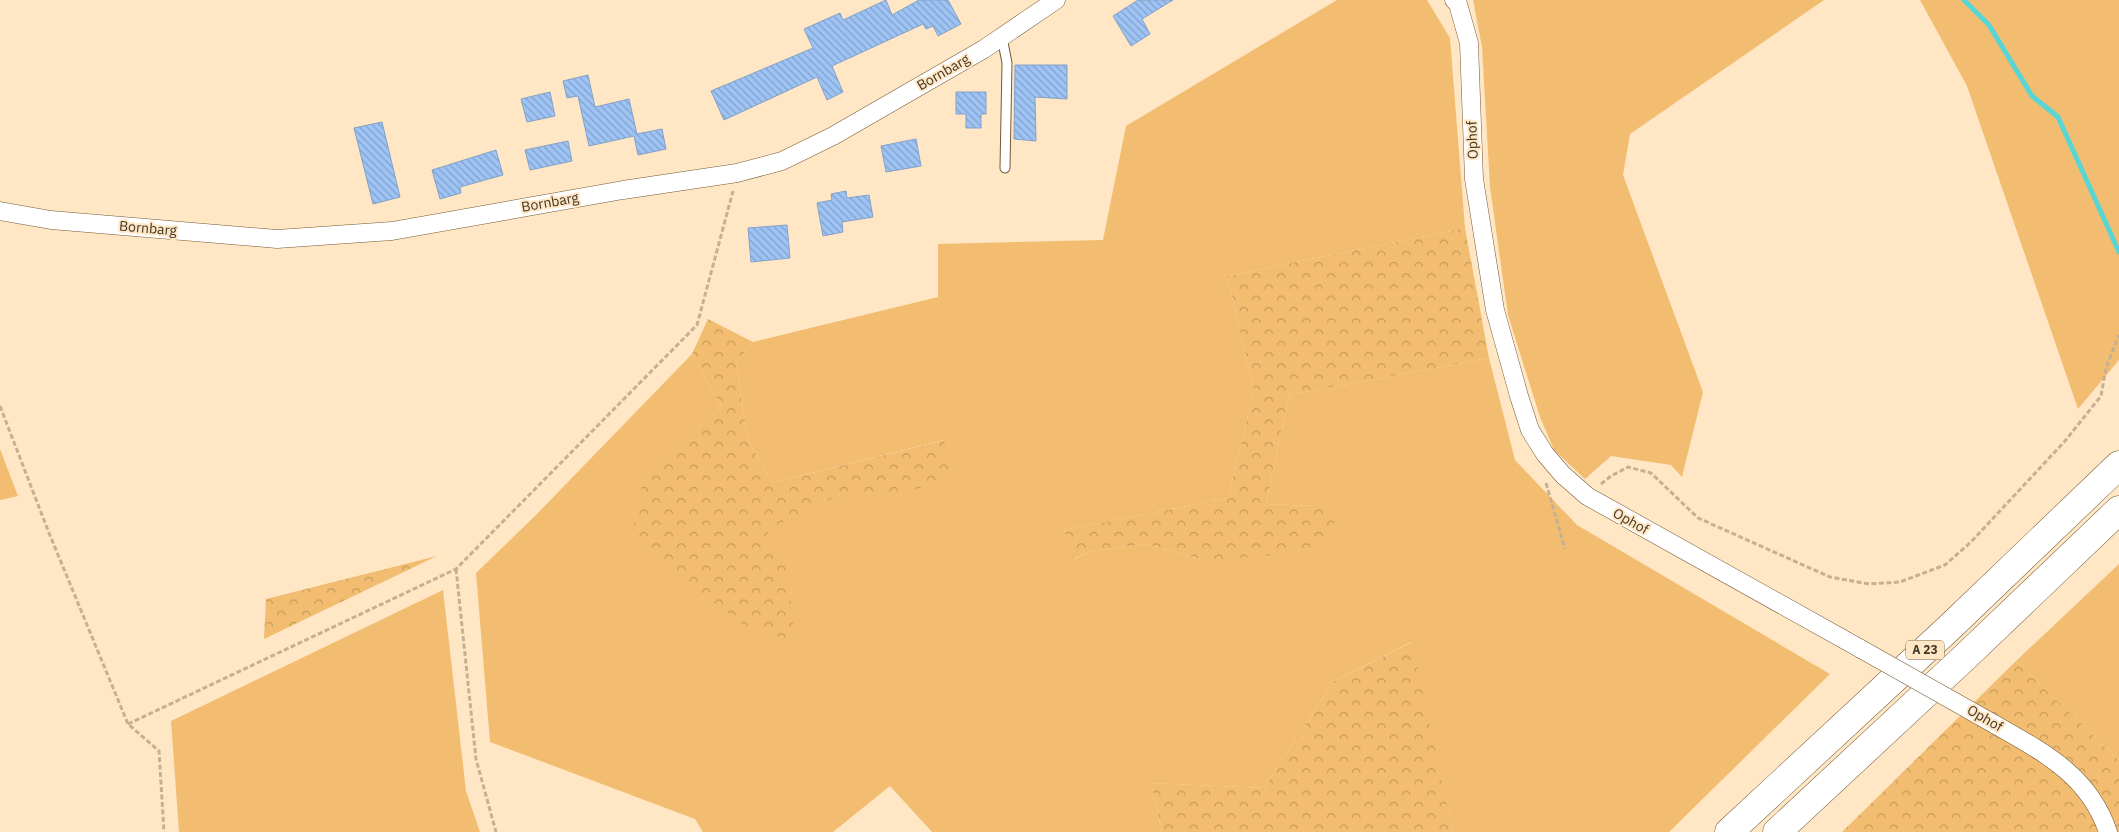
<svg xmlns="http://www.w3.org/2000/svg" width="2119" height="832" viewBox="0 0 2119 832" font-family="'IBM Plex Sans',sans-serif">
  <defs>
    <pattern id="forest-crowns" width="20" height="18" patternUnits="userSpaceOnUse" patternTransform="scale(1.25)"><rect width="20" height="18" fill="#f2bd70"/><path d="M2 6a3 3 0 1 1 6 0M12 15a3 3 0 1 1 6 0" fill="none" stroke="#c69a5c"/></pattern>
    <pattern id="building-back-hatch" width="6" height="6" patternUnits="userSpaceOnUse" patternTransform="scale(1.25)"><rect width="6" height="6" fill="#9ec4f6"/><path d="M-1 5l2 2M0 0l6 6M5-1l2 2" fill="none" stroke="#82a0c7"/></pattern>
  </defs>
  <rect width="100%" height="100%" fill="#ffe6c5"/>
  <g fill="#f2bd70">
    <polygon points="1337,0 1427,0 1450,38 1465,228 1227,276 1254,390 1228,498 1064,530 1074,559 1090,552 1146,544 1206,561 1318,506 1266,504 1289,395 1489,358 1515,460 1577,525 1830,674 1669,832 1453,832 1411,642 1334,681 1264,788 1151,783 1162,832 932,832 890,786 833,832 703,832 695,819 490,742 476,573 535,516 692,354 721,406 643,480 786,561 765,530 840,495 888,495 950,464 943,440 772,483 748,440 736,362 753,342 938,297 938,244 1103,240 1126,126"/>
    <polygon points="1473,0 1824,0 1630,134 1623,175 1703,392 1682,477 1671,465 1611,456 1585,479 1554,450 1540,417 1508,315 1490,187 1482,47"/>
    <polygon points="1920,0 2119,0 2119,360 2078,409 1967,86"/>
    <polygon points="0,449 18,496 0,500"/>
    <polygon points="2119,564 2119,760 2016,661"/>
    <polygon points="443,590 466,791 480,832 179,832 171,721"/>
  </g>
  <g fill="url(#forest-crowns)">
    <polygon points="1465,228 1489,358 1289,395 1266,504 1318,506 1339,518 1308,552 1206,561 1146,544 1090,552 1073,559 1064,530 1228,498 1254,390 1227,276"/>
    <polygon points="708,319 753,342 736,362 748,440 772,483 944,440 951,464 938,484 888,495 840,495 766,530 786,561 796,643 742,624 631,541 643,480 721,406 692,354"/>
    <polygon points="437,556 264,639 266,599"/>
    <polygon points="1412,642 1453,832 1162,832 1151,783 1264,788 1334,681"/>
    <polygon points="2016,661 2119,760 2119,832 1842,832"/>
  </g>
  <g fill="none" stroke-linecap="round" stroke-linejoin="round">
    <polyline stroke="#58d5d5" stroke-width="5" points="1964,0 1989,25 2032,96 2058,117 2119,252"/>
  </g>
  <g fill="url(#building-back-hatch)" stroke="#84a1c7">
    <polygon points="886,0 892,15 919,0 948,0 961,24 938,36 933,26 926,29 923,24 832,66 843,92 827,100 817,77 724,120 711,91 813,48 804,29 840,13 843,20"/>
    <polygon points="1138,0 1173,0 1142,19 1150,34 1131,46 1113,16"/>
    <polygon points="1015,65 1067,65 1067,99 1035,97 1036,141 1014,139"/>
    <polygon points="588,75 595,107 629,99 637,134 662,129 666,149 638,155 634,136 589,146 578,96 567,98 563,81"/>
    <polygon points="550,92 555,116 527,122 521,99"/>
    <polygon points="956,92 986,92 986,114 981,114 981,128 966,128 966,114 956,114"/>
    <polygon points="382,122 400,197 373,204 354,128"/>
    <polygon points="916,139 921,166 886,172 881,146"/>
    <polygon points="568,141 572,161 530,170 525,150"/>
    <polygon points="496,150 503,175 460,187 461,193 440,199 432,170"/>
    <polygon points="846,191 847,198 869,195 873,217 842,222 843,232 823,236 817,203 832,200 831,194"/>
    <polygon points="787,225 790,258 751,262 748,228"/>
  </g>
  <g fill="none" stroke-linecap="round" stroke-linejoin="round">
    <g stroke="#755b34" stroke-width="11">
      <polyline id="lane" points="1002,37 1007,63 1005,168"/>
    </g>
    <g stroke="#755b34" stroke-width="19">
      <g id="street">
        <polyline points="1454,0 1458,4 1469,43 1474,179 1495,310 1519,396 1530,430 1545,454 1563,475 1587,496 1861,649"/>
        <polyline points="0,211 51,220 277,239 392,231 623,190 737,173 782,161 833,136 984,49 1056,0"/>
        <path d="M1994,724c49,28 95,51 114,108"/>
      </g>
    </g>
    <g stroke="#755b34" stroke-width="29">
      <g id="highway">
        <polyline points="1729,832 1950,627 2119,465"/>
        <polyline points="1777,832 1965,657 2119,510"/>
      </g>
    </g>
    <g stroke="#c5b094" stroke-width="3" stroke-dasharray="5 2.5" stroke-linecap="butt">
      <polyline points="0,406 49,533 128,724 159,751 164,832"/>
      <polyline points="1546,483 1565,549"/>
      <polyline points="1601,484 1611,476 1628,467 1651,473 1698,518 1830,577 1869,584 1900,582 1945,565 1971,542 2065,441 2101,396 2106,368 2119,335"/>
      <polyline points="456,569 476,759 496,832"/>
      <polyline points="128,724 456,569 697,325 733,191"/>
    </g>
    <use href="#lane" stroke="#fff" stroke-width="9"/>
    <use href="#street" stroke="#fff" stroke-width="18"/>
    <use href="#highway" stroke="#fff" stroke-width="28"/>
    <g stroke="#755b34" stroke-width="19" stroke-linecap="butt">
      <polyline id="street-bridge" points="1861,649 1994,724"/>
    </g>
    <use href="#street-bridge" stroke="#fff" stroke-width="18"/>
  </g>
  <g text-anchor="middle" stroke-width="4" stroke-linejoin="round" paint-order="stroke">
    <rect fill="#ffe6c5" stroke="#7b6c56" stroke-width="1" x="1906" y="640.5" width="38" height="19" rx="4"/>
    <g font-size="12" font-weight="bold" fill="#433726">
      <text x="1925" y="654">A 23</text>
    </g>
    <g font-size="14" fill="#433726" stroke="#ffe6c5">
      <text transform="translate(943 72) rotate(-30)" y="5">Bornbarg</text>
      <text transform="translate(1472 140) rotate(-92)" y="5">Ophof</text>
      <text transform="translate(550 202) rotate(-10)" y="5">Bornbarg</text>
      <text transform="translate(148 228) rotate(5)" y="5">Bornbarg</text>
      <text transform="translate(1631 521) rotate(29)" y="5">Ophof</text>
      <text transform="translate(1985 718) rotate(30)" y="5">Ophof</text>
    </g>
  </g>
</svg>
